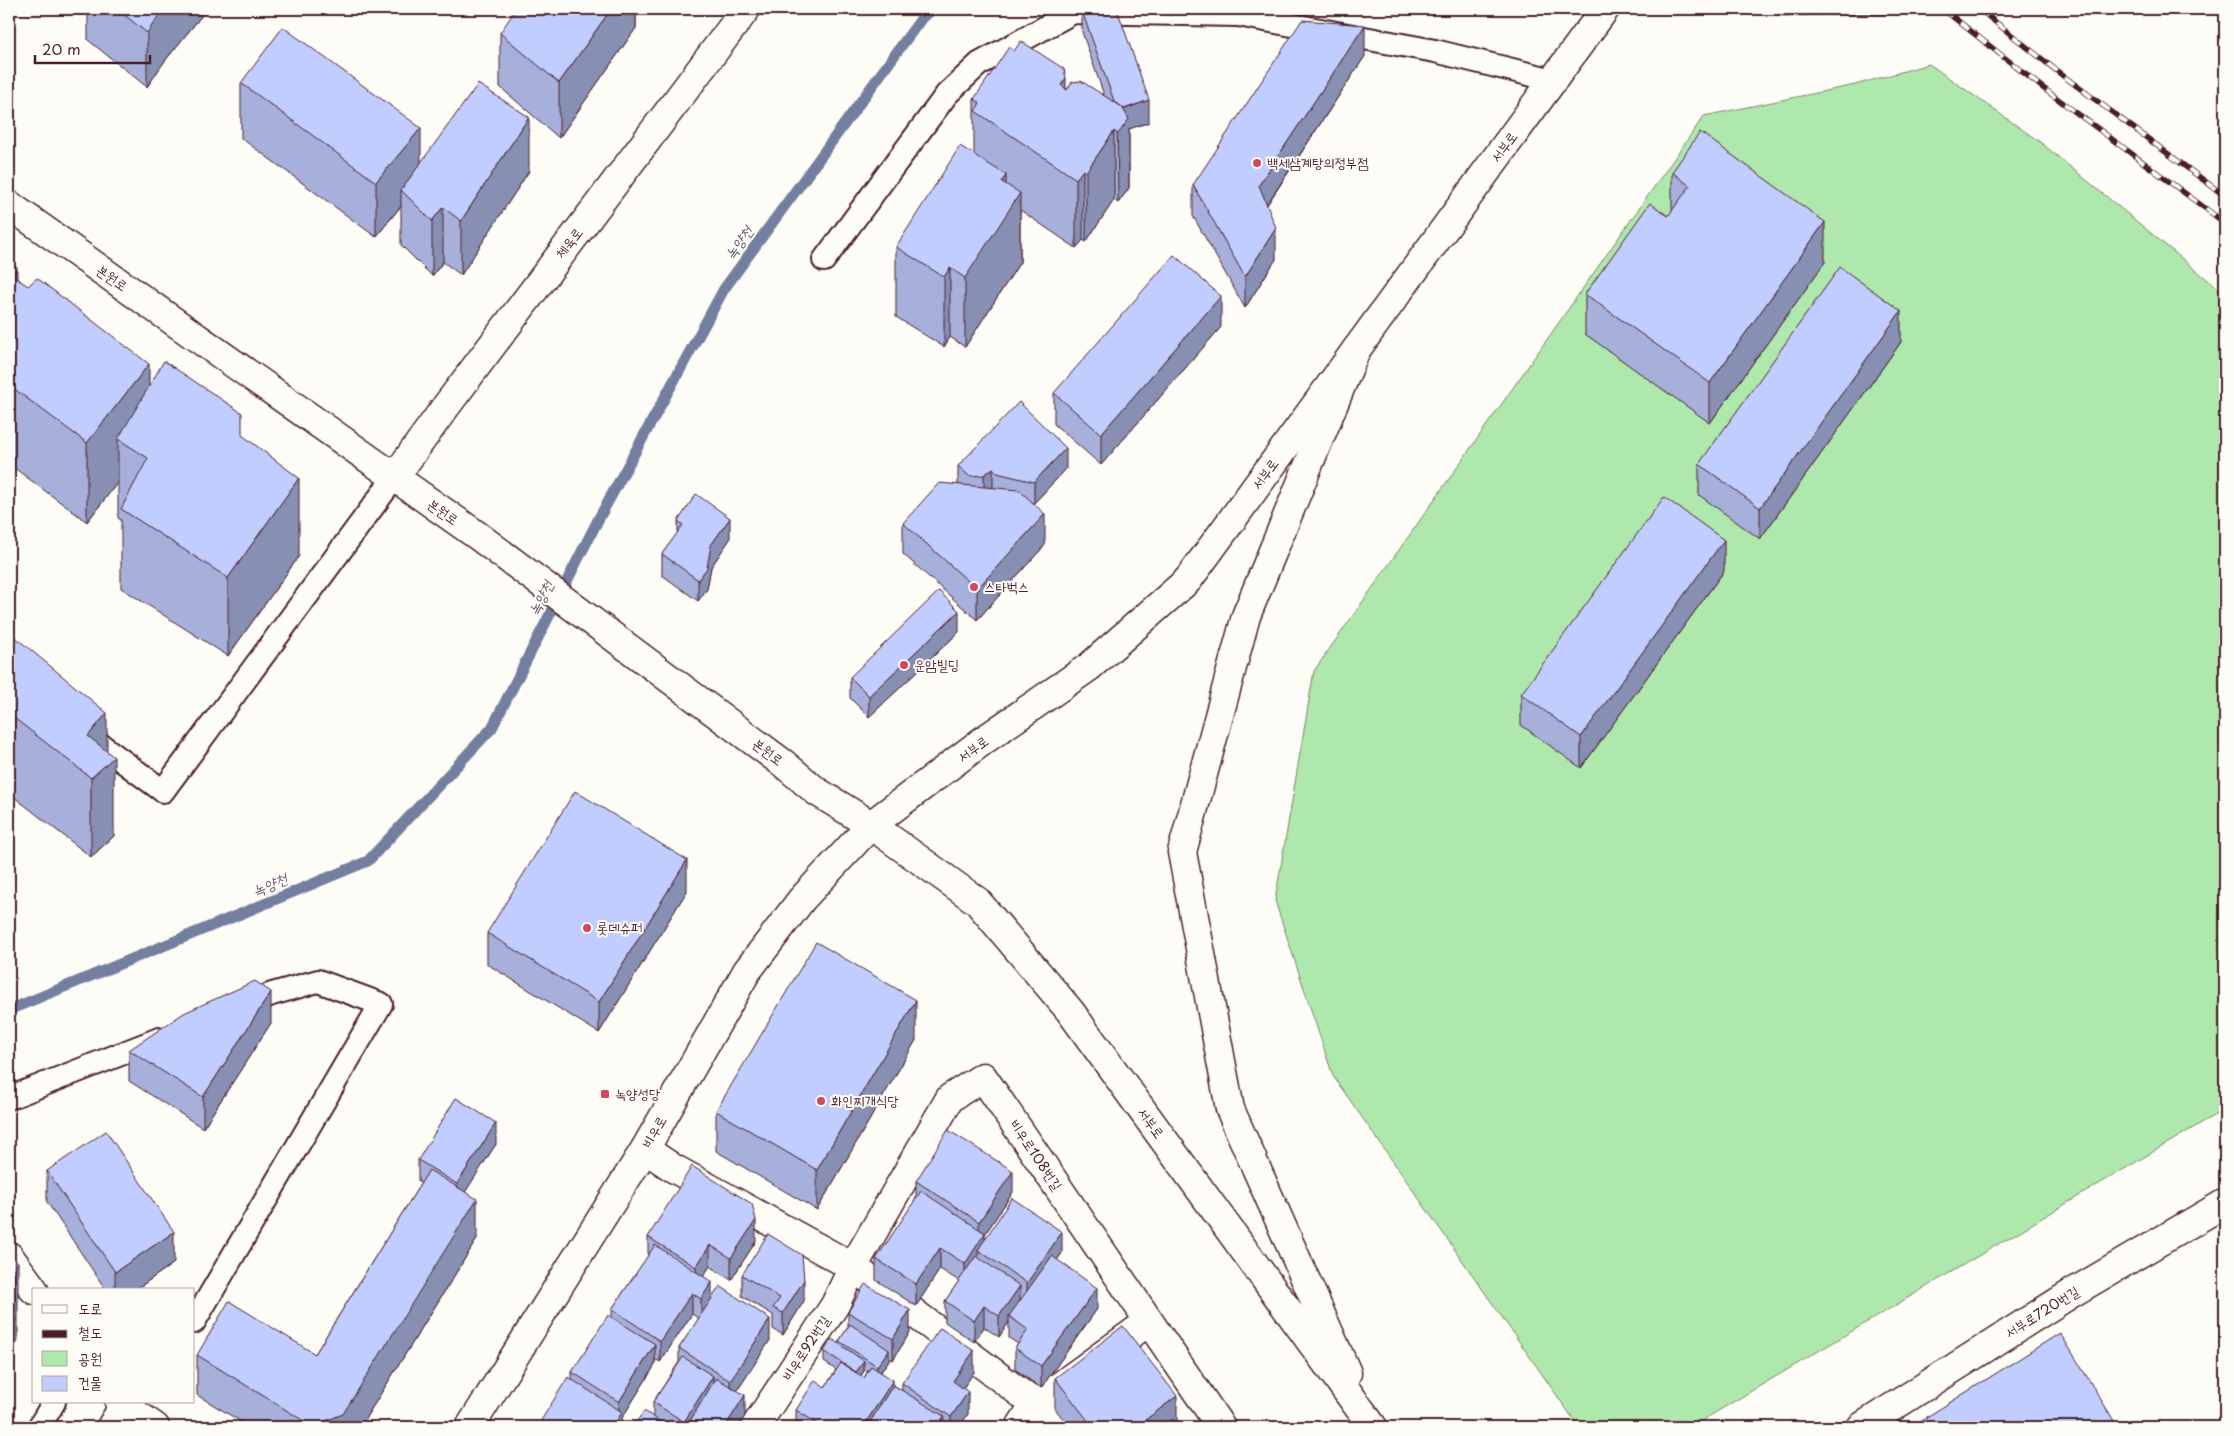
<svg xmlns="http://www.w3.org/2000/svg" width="2234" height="1436" viewBox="0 0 2234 1436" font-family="'Playpen Sans','Poor Story',sans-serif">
  <rect width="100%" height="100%" fill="#fdfcf7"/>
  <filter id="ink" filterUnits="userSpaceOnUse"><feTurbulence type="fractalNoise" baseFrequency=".02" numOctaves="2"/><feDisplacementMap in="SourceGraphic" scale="10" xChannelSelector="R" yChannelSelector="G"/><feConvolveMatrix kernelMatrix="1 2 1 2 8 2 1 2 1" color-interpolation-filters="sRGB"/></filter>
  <g filter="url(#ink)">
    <polygon fill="#afe8ac" stroke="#7c846c" points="1929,64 2040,142 2225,294 2225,1109 1691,1427 1579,1427 1333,1076 1275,901 1314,671 1704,116 1855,85"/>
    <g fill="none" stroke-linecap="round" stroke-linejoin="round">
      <g stroke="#737f9e" stroke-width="11">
        <polyline points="1775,9 1785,11 1910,9"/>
        <polyline points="9,1010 368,861 492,728 598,520 724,289 921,19 933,9"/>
      </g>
      <g stroke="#4a1f2b" stroke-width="26">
        <g id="lane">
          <polyline points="824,260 947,94 979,64 1073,12 1238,15 1435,51 1553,80"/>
          <polyline points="82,731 163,791 394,478"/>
          <polyline points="9,1098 159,1039"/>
          <polyline points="194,1322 381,1004 318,981 272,994 242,1006"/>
          <polyline points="39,1427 54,1402"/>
        </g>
      </g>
      <g stroke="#4a1f2b" stroke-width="31">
        <g id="street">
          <polyline points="394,478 444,409 746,9"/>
          <polyline points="645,1149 673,1168 853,1267 1035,1404 1054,1427"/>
          <polyline points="9,1256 34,1290"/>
          <polyline points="119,1402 155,1427"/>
          <polyline points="111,1427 124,1405"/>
          <polyline points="470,1427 645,1149 747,971 802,899 871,825"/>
          <polyline points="755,1427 835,1305 853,1267 950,1098 983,1077 1221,1427"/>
          <polyline points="1020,1427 1035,1404 1148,1322"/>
          <polyline points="1861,1427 2072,1293 2225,1203"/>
        </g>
      </g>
      <g stroke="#4a1f2b" stroke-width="31">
        <g id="secondary">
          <polyline points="9,205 478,536 784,764 816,791 871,825 977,901 1070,1011 1373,1427"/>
          <polyline points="871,825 984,740 1089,667 1188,580 1605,9"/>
          <polyline points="1347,1373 1230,1109 1182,852 1246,616 1356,350"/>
        </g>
      </g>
      <use href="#lane" stroke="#fdfcf7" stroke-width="22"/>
      <use href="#street" stroke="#fdfcf7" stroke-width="28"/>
      <use href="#secondary" stroke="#fdfcf7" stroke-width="28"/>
      <g stroke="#4a1f2b" stroke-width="5.5">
        <g id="rail">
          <polyline points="1943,9 2043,88 2225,223"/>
          <polyline points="1979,9 2062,75 2225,196"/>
        </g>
      </g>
      <use href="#rail" stroke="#fdfcf7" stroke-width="4" stroke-dasharray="11" stroke-linecap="butt"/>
    </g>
    <g fill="#a6b0da" stroke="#4a1f2b" fill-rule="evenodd">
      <polygon points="88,9 207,9 164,62 147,87 88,40"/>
      <polygon points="636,9 636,28 559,138 500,87 500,33"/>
      <polygon points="1082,11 1149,122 1129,129 1129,188 1118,203 1114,200 1086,242 1083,240 1076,248 1020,210 1020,262 965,347 950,337 944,347 896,317 896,247 974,155 974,99 1066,89 1104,95 1082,32"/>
      <polygon points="1365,56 1267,205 1276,259 1245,308 1193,216 1193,185"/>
      <polygon points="241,83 421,164 529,171 461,275 443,262 432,276 401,245 401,206 376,237 241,138"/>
      <polygon points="1672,172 1825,262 1710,423 1585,334 1585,294 1668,216 1672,211"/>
      <polygon points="9,262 17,278 149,386 242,435 299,556 228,656 121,588 121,520 118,518 118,482 87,522 9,464"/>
      <polygon points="1221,327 1101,465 1054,424 1054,393"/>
      <polygon points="1901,342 1760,539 1699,495 1699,464"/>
      <polygon points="958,466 1066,469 1034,503 1045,545 977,620 903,554 903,523 958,485"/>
      <polygon points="678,521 730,539 711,567 707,589 698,601 662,575 662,554 678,533"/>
      <polygon points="1724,571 1581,768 1521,725 1521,694"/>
      <polygon points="9,632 107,751 114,836 91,857 9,793"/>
      <polygon points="959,632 869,717 850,698 850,677"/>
      <polygon points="687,891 599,1033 487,964 487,933"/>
      <polygon points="271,1023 203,1128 129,1081 129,1050"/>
      <polygon points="916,1040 817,1210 716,1151 716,1111"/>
      <polygon points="496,1144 465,1192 477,1239 360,1427 250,1427 197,1395 197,1355 315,1354 421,1183 418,1181 418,1160"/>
      <polygon points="47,1171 174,1263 135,1290 106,1290 47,1202"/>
      <polygon points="916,1181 1013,1192 985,1234 985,1238 1062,1253 1057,1260 1097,1309 1041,1388 1015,1369 1015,1348 1018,1344 1009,1338 1009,1322 999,1337 984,1327 974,1342 945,1322 945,1301 959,1281 940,1269 916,1306 876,1280 876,1259 916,1200"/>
      <polygon points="648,1237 756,1241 731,1280 710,1266 703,1277 712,1299 770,1340 737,1391 745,1416 738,1427 633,1427 653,1417 653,1402 679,1362 679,1348 699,1319 692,1314 660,1362 655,1359 655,1365 622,1418 622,1427 572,1380 572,1372 612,1318 612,1309 648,1256"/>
      <polygon points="742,1275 804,1301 783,1335 773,1329 773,1315 742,1296"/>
      <path d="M848,1312l62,20 -17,28 -4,-2v2l-8,12 12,13 9,5v-7l72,-11 -11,16 5,26 -9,13h-163v-17l29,-23 11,-17 -12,-8v-11l15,-8v-2l9,-14zM864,1369l4,2 -4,7 -3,-2 3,-5z"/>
      <polygon points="1055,1378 1177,1422 1185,1427 1070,1427 1055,1409"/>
    </g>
    <g fill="#8790b2" stroke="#4a1f2b">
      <polygon points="163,9 207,9 164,62 147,87 147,33"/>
      <polygon points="611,9 636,9 636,28 559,138 559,83"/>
      <polygon points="1365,25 1365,56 1259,216 1259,185"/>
      <polygon points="1066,78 1066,148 1061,85"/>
      <polygon points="1149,100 1149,122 1129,129 1129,188 1118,203 1117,112"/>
      <polygon points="529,117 529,171 461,275 461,221"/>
      <polygon points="421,128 421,182 401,190 401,206 376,237 376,182"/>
      <polygon points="1114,131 1114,200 1086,242 1086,172"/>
      <polygon points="1083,170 1083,240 1076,248 1076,179"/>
      <polygon points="1006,175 1006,213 1020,193 1020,262 965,347 965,278 1002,182"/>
      <polygon points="443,207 443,262 432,276 432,221"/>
      <polygon points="1825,222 1825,262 1710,423 1710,383"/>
      <polygon points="1276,228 1276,259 1245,308 1245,277"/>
      <polygon points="17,267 17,346 13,276"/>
      <polygon points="950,268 950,337 944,347 944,277"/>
      <polygon points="1221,296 1221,327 1101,465 1101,434"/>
      <polygon points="1901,311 1901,342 1760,539 1760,508"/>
      <polygon points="149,364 149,443 118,439 118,482 87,522 87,443"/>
      <polygon points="1066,448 1066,469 1034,503 1034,482"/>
      <polygon points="993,468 993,489 984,496 984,475"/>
      <polygon points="299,478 299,556 228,656 228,578"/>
      <polygon points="1045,514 1045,545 977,620 977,589"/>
      <polygon points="730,518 730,539 711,567 707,589 698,601 698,580 711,545"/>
      <polygon points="1724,540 1724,571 1581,768 1581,737"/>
      <polygon points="959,611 959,632 869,717 869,696"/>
      <polygon points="107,713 107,763 114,757 114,836 91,857 91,778 88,736"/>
      <polygon points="687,860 687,891 599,1033 599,1002"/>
      <polygon points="271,992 271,1023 203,1128 203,1097"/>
      <polygon points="916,1000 916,1040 817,1210 817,1170"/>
      <polygon points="496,1123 496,1144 457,1205 457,1184"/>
      <polygon points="1013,1171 1013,1192 985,1234 985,1255 978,1250 978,1266 965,1285 965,1264 979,1242 979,1222"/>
      <polygon points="477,1199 477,1239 360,1427 312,1427 312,1426"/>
      <polygon points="756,1220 756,1241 731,1280 731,1258"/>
      <polygon points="174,1232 174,1263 135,1290 115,1290 115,1272"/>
      <polygon points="1062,1232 1062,1253 1027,1304 1027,1283"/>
      <polygon points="710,1245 710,1266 696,1288 696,1267"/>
      <polygon points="940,1248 940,1269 916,1306 916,1284"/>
      <polygon points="18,1262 18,1341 9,1355 9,1276"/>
      <polygon points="804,1280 804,1301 783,1335 783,1313"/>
      <polygon points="712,1282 712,1304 701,1320 701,1299"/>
      <polygon points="1020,1286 1020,1307 1009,1316 1009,1322 999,1337 999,1316"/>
      <polygon points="1097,1288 1097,1309 1041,1388 1041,1366"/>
      <polygon points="692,1293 692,1314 660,1362 660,1341"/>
      <polygon points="984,1306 984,1327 974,1342 974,1321"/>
      <polygon points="910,1310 910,1332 893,1360 893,1339"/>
      <polygon points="770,1319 770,1340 730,1402 730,1381"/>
      <polygon points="655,1344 655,1365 622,1418 622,1427 613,1427 619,1417 619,1402"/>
      <polygon points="889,1350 889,1360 877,1377 877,1366"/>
      <polygon points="974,1351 974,1372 953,1402 953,1381"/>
      <polygon points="864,1361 864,1371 856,1383 856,1372"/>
      <polygon points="713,1376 713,1397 687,1426 687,1427 684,1427 684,1422"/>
      <polygon points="893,1380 893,1401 876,1427 863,1427"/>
      <polygon points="968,1392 968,1414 959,1427 951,1427 951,1417"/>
      <polygon points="745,1395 745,1416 738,1427 725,1427"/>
      <polygon points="1177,1396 1177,1427 1136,1427"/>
      <polygon points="944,1416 944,1427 937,1427"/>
    </g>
    <g fill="#c1cdfe" stroke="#4a1f2b">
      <polygon points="117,9 163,9 147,33"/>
      <polygon points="516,9 611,9 559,83 500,33"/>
      <polygon points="1089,9 1117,9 1149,100 1124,109 1122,107 1114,101 1082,11"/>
      <polygon points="1302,20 1365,25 1259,185 1276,228 1245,277 1193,185"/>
      <polygon points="283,27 421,128 376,182 241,83"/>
      <polygon points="1021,41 1064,69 1066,78 1061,85 1067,90 1072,82 1081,81 1122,107 1129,119 1118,134 1114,131 1086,172 1083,170 1076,179 975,111 980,103 974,99 1009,47 1014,51"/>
      <polygon points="478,84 529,117 461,221 443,207 432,221 401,190"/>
      <polygon points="1700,132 1825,222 1710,383 1585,294 1650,203 1668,216 1690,186 1672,172"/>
      <polygon points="960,146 1006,175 1002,182 1020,193 965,278 950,268 944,277 896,247"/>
      <polygon points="1174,255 1221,296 1101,434 1054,393"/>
      <polygon points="9,262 17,267 13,276 28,286 37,278 149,364 87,443 9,385"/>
      <polygon points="1840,267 1901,311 1760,508 1699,464"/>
      <polygon points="164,361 242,413 242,435 299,478 228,578 121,509 148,458 118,439"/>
      <polygon points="1019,402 1066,448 1034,482 997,473 993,468 984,475 969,476 958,466"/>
      <polygon points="939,483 1019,490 1045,514 977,589 903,523"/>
      <polygon points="696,494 730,518 711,545 707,568 698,580 662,554 683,525 678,521"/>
      <polygon points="1664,497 1724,540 1581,737 1521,694"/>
      <polygon points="939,591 959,611 869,696 850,677"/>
      <polygon points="9,632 107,713 88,736 114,757 91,778 9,714"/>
      <polygon points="575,791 687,860 599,1002 487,933"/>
      <polygon points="816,942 916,1000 817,1170 716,1111"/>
      <polygon points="255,981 271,992 203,1097 129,1050 184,1013"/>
      <polygon points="456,1098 496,1123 457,1184 418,1160"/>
      <polygon points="948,1130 1013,1171 979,1222 916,1181"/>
      <polygon points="106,1131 174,1232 115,1272 47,1171"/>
      <polygon points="692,1166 752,1204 756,1220 731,1258 710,1245 696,1267 648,1237"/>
      <polygon points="429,1170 477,1199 343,1414 312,1426 197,1355 229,1301 315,1354"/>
      <polygon points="921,1191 985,1233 965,1264 940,1248 916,1284 876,1259"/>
      <polygon points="1012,1198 1062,1232 1027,1283 978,1250"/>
      <polygon points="768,1234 802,1255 804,1280 783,1313 773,1308 780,1298 742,1275"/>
      <polygon points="655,1245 712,1282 701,1299 692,1293 660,1341 612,1309"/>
      <polygon points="9,1256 18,1262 9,1276"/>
      <polygon points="976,1256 1020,1286 999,1316 984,1306 974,1321 945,1301"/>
      <polygon points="1052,1256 1097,1288 1041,1366 1015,1348 1028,1330 1009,1316"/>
      <polygon points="865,1284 910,1310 893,1339 848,1312"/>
      <polygon points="720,1286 770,1319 730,1381 679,1348"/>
      <polygon points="608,1315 655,1344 619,1402 572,1372"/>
      <polygon points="850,1324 889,1350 877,1366 839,1341"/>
      <polygon points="1123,1326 1177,1396 1136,1427 1093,1427 1055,1378"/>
      <polygon points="940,1328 974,1351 953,1381 968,1392 951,1417 902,1383"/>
      <polygon points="2060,1333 2116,1424 2111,1427 1911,1427"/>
      <polygon points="832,1339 864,1361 856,1372 824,1351"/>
      <polygon points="683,1357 713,1376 684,1422 653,1402"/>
      <polygon points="841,1363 864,1378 871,1366 893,1380 863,1427 823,1427 796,1410 815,1380 825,1387"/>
      <polygon points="568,1377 622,1412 613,1427 537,1427"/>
      <polygon points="716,1378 745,1395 725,1427 689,1427 687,1426"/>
      <polygon points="893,1385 944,1416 937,1427 867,1427"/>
      <polygon points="644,1411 669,1427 633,1427"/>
      <polygon points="1172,1419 1185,1427 1166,1427"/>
    </g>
  </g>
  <g fill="#d1495b" stroke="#fdfcf7" stroke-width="2">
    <circle cx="1257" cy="163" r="5"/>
    <circle cx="974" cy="587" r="5"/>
    <circle cx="904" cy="665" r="5"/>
    <circle cx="587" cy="928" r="5"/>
    <rect x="600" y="1089" width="10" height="10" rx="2.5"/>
    <circle cx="821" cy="1101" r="5"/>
  </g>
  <g text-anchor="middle" stroke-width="4" stroke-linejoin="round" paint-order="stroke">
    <g font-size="14" fill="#4a1f2b" stroke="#fdfcf7">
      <text transform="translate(1504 147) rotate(-54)" y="5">서부로</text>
      <text transform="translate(569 243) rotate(-53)" y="5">체육로</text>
      <text transform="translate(112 278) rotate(35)" y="5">본원로</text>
      <text transform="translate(1265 474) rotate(-54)" y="5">서부로</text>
      <text transform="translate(443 512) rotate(35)" y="5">본원로</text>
      <text transform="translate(973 749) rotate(-36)" y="5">서부로</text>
      <text transform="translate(768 752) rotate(37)" y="5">본원로</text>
      <text transform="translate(1151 1123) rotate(54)" y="5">서부로</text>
      <text transform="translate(654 1132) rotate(-60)" y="5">비우로</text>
      <text transform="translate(1036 1155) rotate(56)" y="5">비우로108번길</text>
      <text transform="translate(2042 1312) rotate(-32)" y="5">서부로720번길</text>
      <text transform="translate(806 1348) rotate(-57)" y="5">비우로92번길</text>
    </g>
    <g font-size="14" fill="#4a1f2b" stroke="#fdfcf7" text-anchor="start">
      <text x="1267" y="168">백세삼계탕의정부점</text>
      <text x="984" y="592">스타벅스</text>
      <text x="914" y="670">운암빌딩</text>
      <text x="597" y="933">롯데슈퍼</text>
      <text x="615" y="1099">녹양성당</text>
      <text x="831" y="1106">화인찌개식당</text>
    </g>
    <g font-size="15" font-style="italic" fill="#62576e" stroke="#fdfcf7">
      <text transform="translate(739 243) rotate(-54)" y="5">녹양천</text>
      <text transform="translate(541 598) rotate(-63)" y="5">녹양천</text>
      <text transform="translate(270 885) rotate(-23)" y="5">녹양천</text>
    </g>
  </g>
  <rect width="2234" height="1436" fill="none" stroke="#fdfcf7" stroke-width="30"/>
  <rect x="15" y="15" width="2204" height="1406" fill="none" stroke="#4a1f2b" stroke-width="2" filter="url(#ink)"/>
  <rect x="32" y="1288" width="162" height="115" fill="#fdfcf7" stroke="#b5a4a5"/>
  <rect x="42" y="1305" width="25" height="8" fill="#fdfcf7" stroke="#b5a4a5"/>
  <text x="78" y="1314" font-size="15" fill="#4a1f2b">도로</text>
  <rect x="42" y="1330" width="25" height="8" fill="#4a1f2b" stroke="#b5a4a5"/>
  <text x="78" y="1338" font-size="15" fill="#4a1f2b">철도</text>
  <rect x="42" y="1351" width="25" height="15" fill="#afe8ac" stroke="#b5a4a5"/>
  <text x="78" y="1364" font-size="15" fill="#4a1f2b">공원</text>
  <rect x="42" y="1376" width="25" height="15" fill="#c1cdfe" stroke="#b5a4a5"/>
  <text x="78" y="1388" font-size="15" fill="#4a1f2b">건물</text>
  <path d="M35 55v8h115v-8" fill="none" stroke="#4a1f2b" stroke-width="2.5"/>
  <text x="42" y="55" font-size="15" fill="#4a1f2b" stroke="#fdfcf7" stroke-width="4" paint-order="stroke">20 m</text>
</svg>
